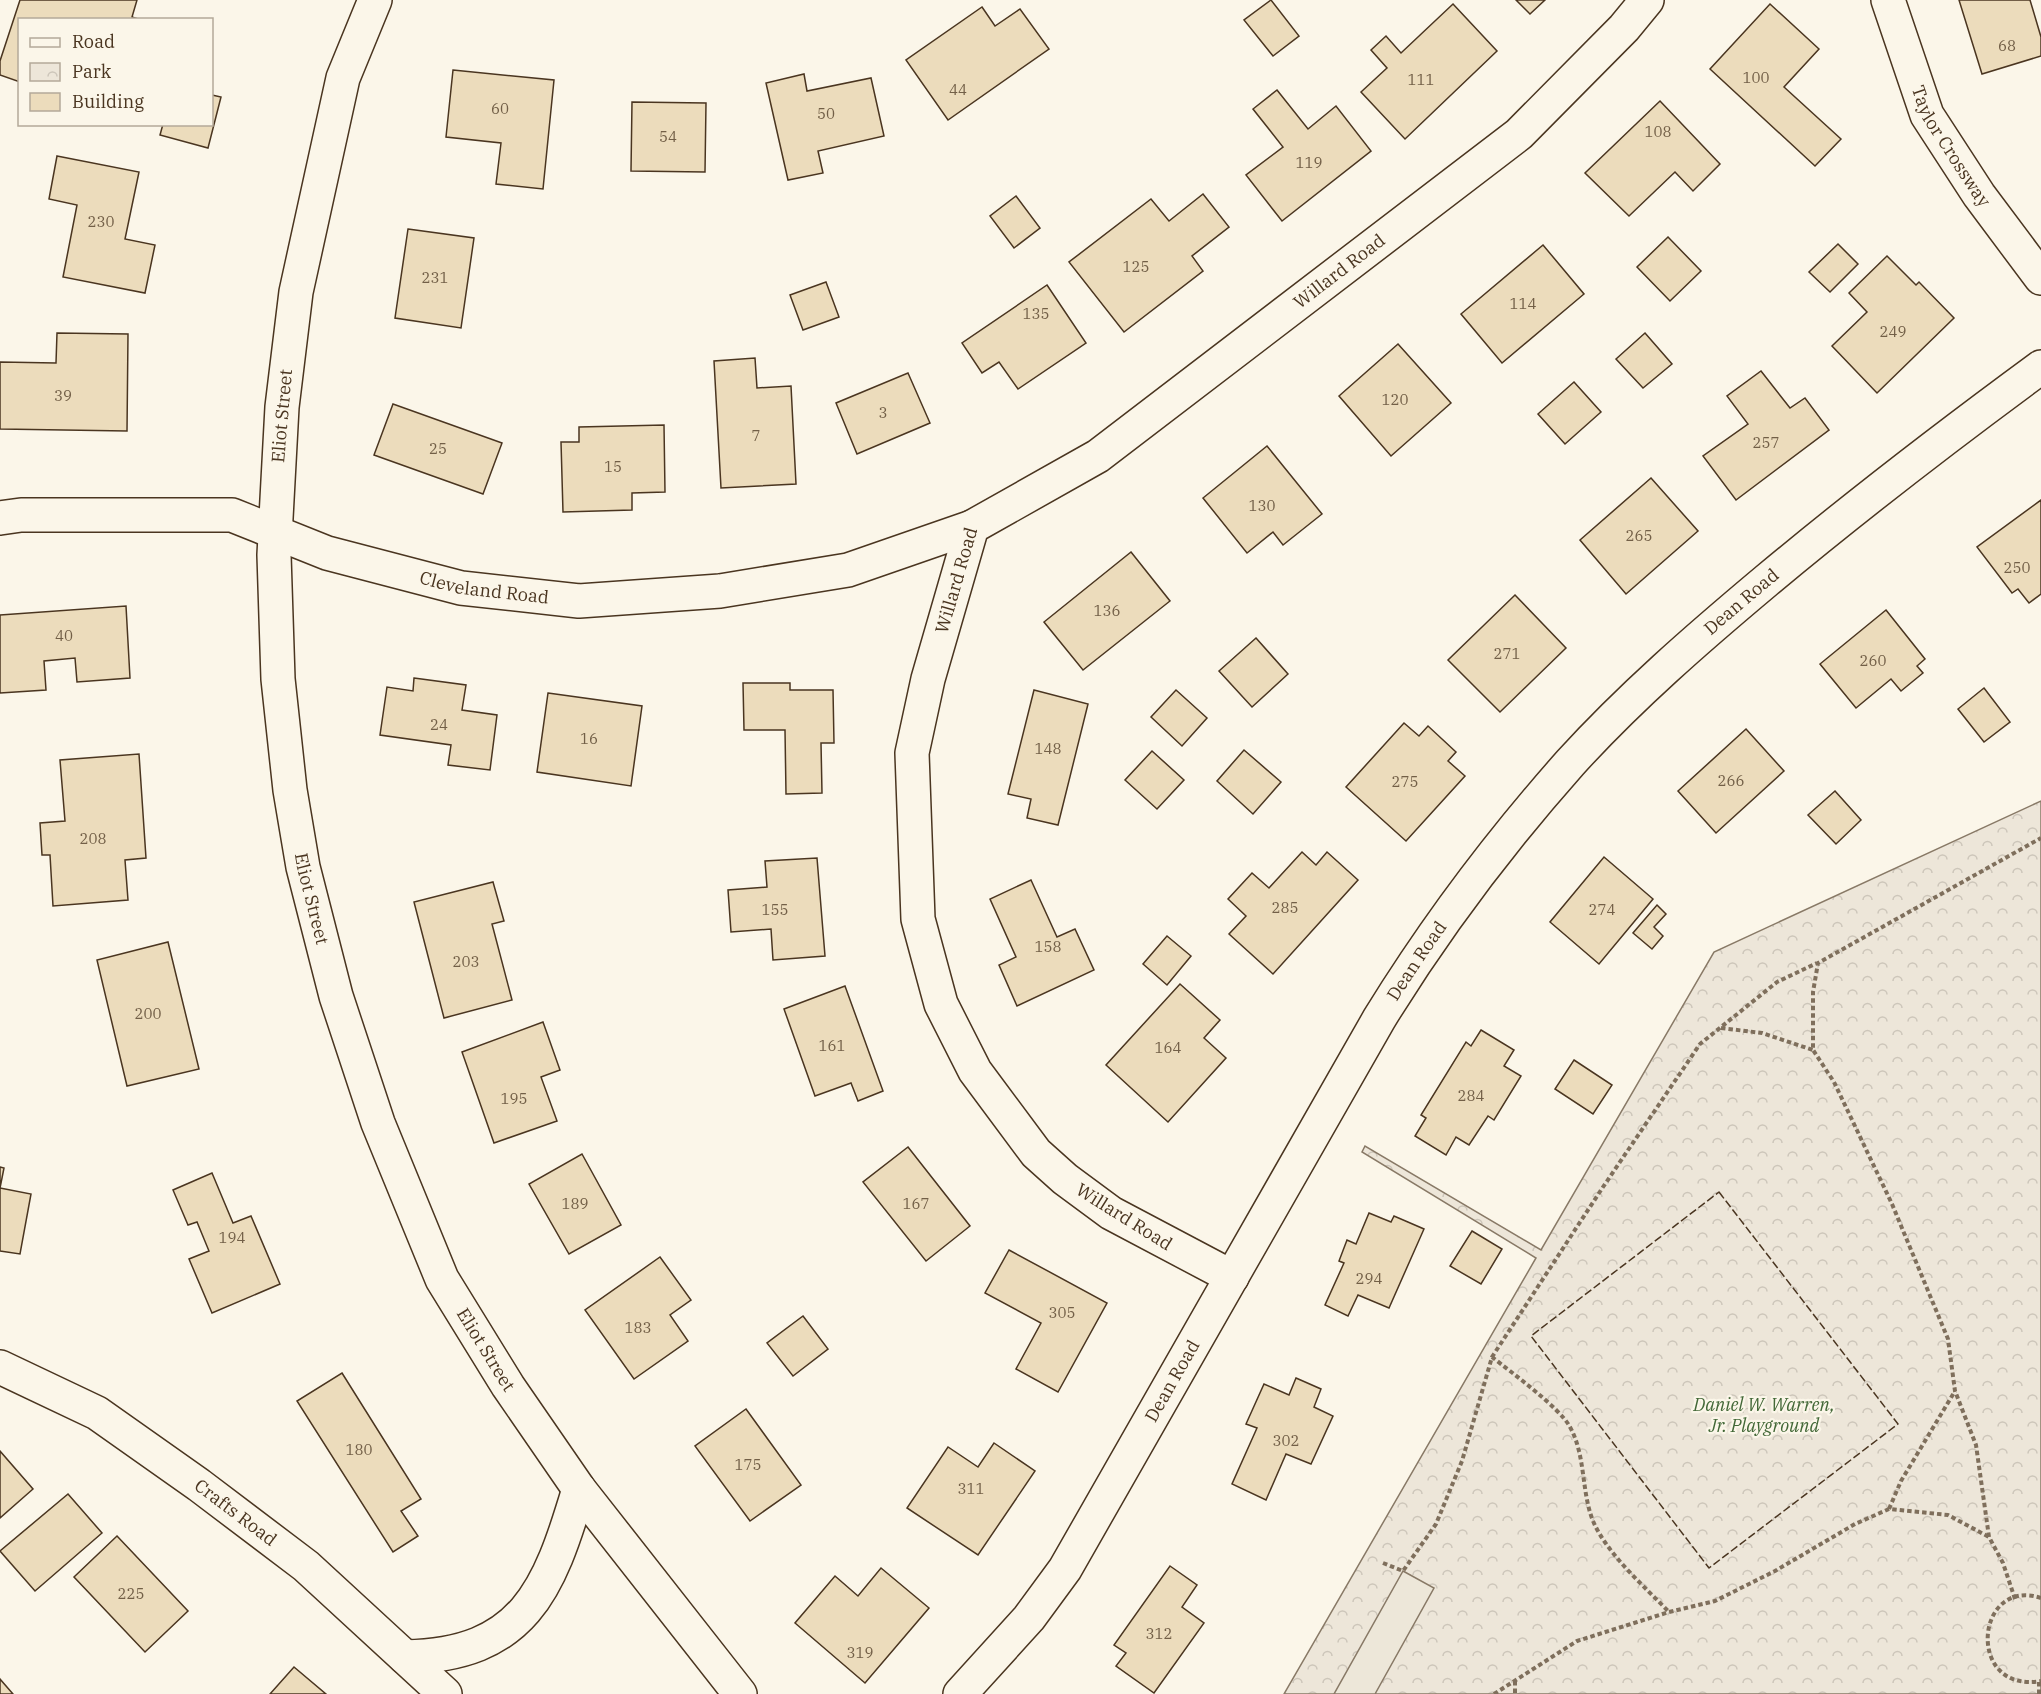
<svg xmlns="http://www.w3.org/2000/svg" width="2041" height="1694" viewBox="0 0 2041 1694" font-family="'IBM Plex Serif',serif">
  <defs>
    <pattern id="park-crowns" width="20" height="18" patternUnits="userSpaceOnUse" patternTransform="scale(1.5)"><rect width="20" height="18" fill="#ede6d9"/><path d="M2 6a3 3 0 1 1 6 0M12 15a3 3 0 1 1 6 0" fill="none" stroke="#cdc6ba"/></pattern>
  </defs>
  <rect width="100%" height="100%" fill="#fbf6e9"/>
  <polygon fill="url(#park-crowns)" stroke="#887966" stroke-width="1.5" points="2041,801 2041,1694 1284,1694 1536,1258 1362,1152 1365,1146 1541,1250 1714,952"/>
  <polygon fill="#ede7d9" stroke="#887966" stroke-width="1.5" points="1403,1571 1434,1588 1375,1694 1334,1694"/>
  <g fill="#ecdcbc" stroke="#4a3520" stroke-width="1.5">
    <polygon points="20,0 137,0 132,17 141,20 20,20 20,82 0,75 0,61"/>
    <polygon points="1271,0 1299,36 1273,56 1244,20"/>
    <polygon points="1516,0 1545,0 1530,14"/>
    <polygon points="1959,0 2030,0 2041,37 2041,56 1982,74"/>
    <polygon points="1453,4 1497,51 1405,139 1361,92 1387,68 1371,50 1386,36 1401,53"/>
    <polygon points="1770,4 1819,49 1784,87 1841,139 1815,166 1710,69"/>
    <polygon points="982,7 995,26 1020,9 1049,49 948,120 906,60"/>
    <polygon points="453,70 554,80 543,189 496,184 501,143 446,137"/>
    <polygon points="804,74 807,91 871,78 884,136 818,151 823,173 788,180 766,83"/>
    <polygon points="1277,90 1308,129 1336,106 1371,151 1282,221 1246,175 1283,147 1253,109"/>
    <polygon points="212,95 221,97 208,148 160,135 163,124 212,124"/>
    <polygon points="1660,101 1720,164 1693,191 1675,172 1629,216 1585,173"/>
    <polygon points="632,102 706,103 705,172 631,171"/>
    <polygon points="57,156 139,172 125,239 155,245 145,293 63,277 77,205 49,199"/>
    <polygon points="1203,194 1229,227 1192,256 1203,271 1124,332 1069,262 1151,199 1169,221"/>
    <polygon points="1016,196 1040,228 1014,248 990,216"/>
    <polygon points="408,229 474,238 461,328 395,318"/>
    <polygon points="1668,237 1701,271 1670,301 1637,267"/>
    <polygon points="1838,244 1858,264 1830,292 1809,272"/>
    <polygon points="1543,245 1584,294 1502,363 1461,314"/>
    <polygon points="1887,256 1916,285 1919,282 1954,318 1877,393 1832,346 1867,312 1849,293"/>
    <polygon points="826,282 839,317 803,330 790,295"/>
    <polygon points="1047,285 1086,343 1018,389 999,362 982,373 962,343"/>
    <polygon points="57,333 128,334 127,431 0,429 0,362 56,363"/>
    <polygon points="1645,333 1672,364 1643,388 1616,359"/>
    <polygon points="1398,344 1451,403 1391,456 1339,396"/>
    <polygon points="755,358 757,388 791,386 796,484 721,488 714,361"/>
    <polygon points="1761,371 1790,408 1805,398 1829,430 1736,500 1703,456 1748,424 1727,396"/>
    <polygon points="908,373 930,423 857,454 836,403"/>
    <polygon points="1574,382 1601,412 1565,444 1538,414"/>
    <polygon points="393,404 502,443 483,494 374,455"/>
    <polygon points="664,425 665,492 632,493 632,510 563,512 561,442 579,442 579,427"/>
    <polygon points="1267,446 1322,514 1283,545 1273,532 1247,553 1203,498"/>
    <polygon points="1651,478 1698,531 1626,594 1580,540"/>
    <polygon points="2041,500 2041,594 2029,603 2018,589 2012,593 1977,547"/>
    <polygon points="1131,552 1170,601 1083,670 1044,622"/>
    <polygon points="1515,595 1566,648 1500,712 1448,660"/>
    <polygon points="126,606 130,678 77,682 75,658 44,661 46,690 0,693 0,615"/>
    <polygon points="1886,610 1925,659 1917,666 1923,673 1901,691 1891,679 1856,708 1820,664"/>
    <polygon points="1256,638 1288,674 1252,707 1219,671"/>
    <polygon points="414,678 466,685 462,710 497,715 490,770 448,765 451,745 380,735 387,687 413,691"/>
    <polygon points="743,683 790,683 790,690 833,690 834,743 821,743 822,793 786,794 785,730 744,730"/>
    <polygon points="1984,688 2010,722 1984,742 1958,709"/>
    <polygon points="1034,690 1088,704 1058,825 1027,818 1031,799 1008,794"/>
    <polygon points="1176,690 1207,718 1182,746 1151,717"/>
    <polygon points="548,693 642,706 631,786 537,772"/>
    <polygon points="1404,723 1419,736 1428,726 1456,752 1448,761 1465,776 1406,841 1346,787"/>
    <polygon points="1746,729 1784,771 1716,833 1678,791"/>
    <polygon points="1244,750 1281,782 1253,814 1217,781"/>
    <polygon points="1152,751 1184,780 1157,809 1125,780"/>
    <polygon points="139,754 146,858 125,860 128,900 53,906 50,855 42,855 40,823 65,821 60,760"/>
    <polygon points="1835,791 1861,820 1836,844 1808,815"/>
    <polygon points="1302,852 1316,865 1327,852 1358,880 1273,974 1229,934 1246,916 1228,899 1252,873 1269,888"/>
    <polygon points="1604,857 1653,899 1599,964 1550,922"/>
    <polygon points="817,858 825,956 773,960 771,929 731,932 728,890 767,887 765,861"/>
    <polygon points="1031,880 1057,937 1075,929 1094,970 1017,1006 999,965 1016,957 990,899"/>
    <polygon points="493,882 504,921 492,924 512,1000 444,1018 414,902"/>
    <polygon points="1657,905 1666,914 1654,927 1663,936 1652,949 1633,933"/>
    <polygon points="1167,936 1191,956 1167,985 1143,964"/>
    <polygon points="168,942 199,1069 127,1086 97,960"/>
    <polygon points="1180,984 1220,1020 1204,1038 1226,1058 1168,1122 1106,1065"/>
    <polygon points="845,986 883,1091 858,1101 851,1083 815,1096 784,1009"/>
    <polygon points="543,1022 560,1070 541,1077 557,1121 494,1143 462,1052"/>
    <polygon points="1481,1030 1514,1050 1504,1066 1521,1076 1494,1120 1488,1116 1469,1145 1456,1137 1446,1155 1415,1136 1426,1118 1421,1115 1466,1042 1471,1046"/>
    <polygon points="1574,1060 1612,1085 1593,1114 1555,1089"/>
    <polygon points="908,1147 970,1226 926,1261 863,1182"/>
    <polygon points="582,1154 621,1225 569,1254 529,1184"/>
    <polygon points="0,1167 4,1168 0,1188 31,1194 20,1254 0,1251"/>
    <polygon points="212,1173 233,1223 251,1216 280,1284 212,1313 189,1259 209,1251 197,1222 188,1225 173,1190"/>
    <polygon points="1369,1213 1391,1222 1394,1216 1424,1229 1389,1308 1358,1295 1348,1316 1325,1305 1344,1263 1339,1261 1347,1240 1356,1244"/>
    <polygon points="1472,1231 1502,1249 1481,1284 1450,1266"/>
    <polygon points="1009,1250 1107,1303 1058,1392 1016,1369 1041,1323 985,1293"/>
    <polygon points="660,1257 691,1300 670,1315 688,1341 634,1379 585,1310"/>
    <polygon points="803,1316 828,1349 793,1376 767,1343"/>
    <polygon points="342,1373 421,1499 401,1511 418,1536 393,1552 297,1401"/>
    <polygon points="1296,1378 1321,1389 1314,1407 1333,1416 1311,1464 1286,1454 1266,1500 1232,1484 1257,1428 1246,1424 1264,1384 1289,1395"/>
    <polygon points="746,1409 801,1485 750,1521 695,1446"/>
    <polygon points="994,1443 1035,1471 978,1555 907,1508 948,1447 978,1467"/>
    <polygon points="0,1451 33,1489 0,1518"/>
    <polygon points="68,1494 102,1533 35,1591 0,1551"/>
    <polygon points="117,1536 188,1611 145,1652 74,1577"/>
    <polygon points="1170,1566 1197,1585 1182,1607 1204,1623 1154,1693 1116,1666 1126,1653 1114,1645"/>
    <polygon points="881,1568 929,1608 865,1683 795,1623 835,1576 858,1596"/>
    <polygon points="294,1667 326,1694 270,1694"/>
    <polygon points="0,1679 13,1694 0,1694"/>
  </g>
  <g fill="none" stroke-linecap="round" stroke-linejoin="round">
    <g stroke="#4a3520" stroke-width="36">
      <g id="minor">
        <path id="s1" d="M1888,0l39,115 52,80 62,83"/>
        <path id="s2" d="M0,518l21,-3h211l95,38 134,35 118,13 141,-10 128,-21 124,-43"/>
        <path id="s3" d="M1232,1277l-121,-64 -46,-34 -29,-26 -61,-82 -34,-67 -23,-85 -6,-166 16,-74 44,-152 126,-71 421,-322 105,-106 23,-28"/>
      </g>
    </g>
    <g stroke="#4a3520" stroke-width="36">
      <g id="tertiary">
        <path id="s4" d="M375,0l-32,78 -47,214 -14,115 -8,148 4,124 12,111 13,77 33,129 42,127 64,156 66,107 71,103 161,205"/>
        <path id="s5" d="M0,1367l97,46 102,72 107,81 139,128"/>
        <path d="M405,1657c119,-2 144,-67 174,-168"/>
        <path id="s6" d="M960,1694l69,-76 36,-49 314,-550c56,-91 120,-176 191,-256 60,-66 128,-125 196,-182 90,-75 181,-145 275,-214"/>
      </g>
    </g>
    <g stroke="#7f6f5c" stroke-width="4" stroke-dasharray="4.5 3" stroke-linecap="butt">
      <polyline points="1721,1028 1762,1033 1813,1050"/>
      <path d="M1492,1357c19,15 68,51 78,70 16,29 11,64 23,94 14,33 51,65 76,91"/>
      <polyline points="1889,1509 1901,1481 1955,1391"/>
      <polyline points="1383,1563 1403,1571 1436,1524 1462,1461 1492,1357 1603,1187 1700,1044 1777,982 1817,963"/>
      <path d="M2041,1598c-66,-22 -76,96 0,83"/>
      <polyline points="2015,1599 2003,1563 1989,1537 1976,1445 1955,1391 1948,1339 1892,1204 1834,1082 1813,1050 1813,992 1818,963 2041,838"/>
      <polyline points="1515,1681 1515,1694"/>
      <polyline points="2039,1682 2039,1694"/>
      <polyline points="1494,1694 1577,1641 1669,1612 1715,1601 1775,1571 1855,1524 1889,1509 1948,1515 1989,1537"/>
    </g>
    <use href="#minor" stroke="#fbf6e9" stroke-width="33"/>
    <use href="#tertiary" stroke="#fbf6e9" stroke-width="33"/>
    <polygon stroke="#4a3520" stroke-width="1.5" stroke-dasharray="8 3" stroke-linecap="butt" points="1719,1192 1898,1424 1709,1568 1531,1336"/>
  </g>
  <g text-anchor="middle" stroke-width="4.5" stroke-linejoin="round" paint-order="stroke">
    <g font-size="15" fill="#725f47">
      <text x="2007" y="51">68</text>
      <text x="1756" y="83">100</text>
      <text x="1421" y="85">111</text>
      <text x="958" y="95">44</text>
      <text x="500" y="114">60</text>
      <text x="826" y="119">50</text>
      <text x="1658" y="137">108</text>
      <text x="668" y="142">54</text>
      <text x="1309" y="168">119</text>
      <text x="101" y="227">230</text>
      <text x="1136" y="272">125</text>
      <text x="435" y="283">231</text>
      <text x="1523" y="309">114</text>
      <text x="1036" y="319">135</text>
      <text x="1893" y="337">249</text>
      <text x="63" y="401">39</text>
      <text x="1395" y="405">120</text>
      <text x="883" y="418">3</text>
      <text x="756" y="441">7</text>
      <text x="1766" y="448">257</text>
      <text x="438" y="454">25</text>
      <text x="613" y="472">15</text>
      <text x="1262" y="511">130</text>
      <text x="1639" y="541">265</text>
      <text x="2017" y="573">250</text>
      <text x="1107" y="616">136</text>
      <text x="64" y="641">40</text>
      <text x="1507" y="659">271</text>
      <text x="1873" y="666">260</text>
      <text x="439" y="730">24</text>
      <text x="589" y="744">16</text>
      <text x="1048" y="754">148</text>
      <text x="1731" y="786">266</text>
      <text x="1405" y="787">275</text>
      <text x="93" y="844">208</text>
      <text x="1285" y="913">285</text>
      <text x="775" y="915">155</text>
      <text x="1602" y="915">274</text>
      <text x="1048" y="952">158</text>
      <text x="466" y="967">203</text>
      <text x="148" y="1019">200</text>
      <text x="832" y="1051">161</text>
      <text x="1168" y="1053">164</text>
      <text x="1471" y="1101">284</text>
      <text x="514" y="1104">195</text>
      <text x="575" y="1209">189</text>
      <text x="916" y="1209">167</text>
      <text x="232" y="1243">194</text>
      <text x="1369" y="1284">294</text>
      <text x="1062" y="1318">305</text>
      <text x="638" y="1333">183</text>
      <text x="1286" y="1446">302</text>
      <text x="359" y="1455">180</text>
      <text x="748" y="1470">175</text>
      <text x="971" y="1494">311</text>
      <text x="131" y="1599">225</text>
      <text x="1159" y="1639">312</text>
      <text x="860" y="1658">319</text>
    </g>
    <g font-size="18" fill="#4a3520" stroke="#fbf6e9">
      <text dy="6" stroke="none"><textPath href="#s1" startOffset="160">Taylor Crossway</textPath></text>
      <text dy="6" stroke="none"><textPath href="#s3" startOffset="1347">Willard Road</textPath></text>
      <text transform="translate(282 416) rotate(-85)" y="6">Eliot Street</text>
      <text dy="6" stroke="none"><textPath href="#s3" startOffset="843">Willard Road</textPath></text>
      <text dy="6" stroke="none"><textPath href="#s2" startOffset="496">Cleveland Road</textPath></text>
      <text dy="6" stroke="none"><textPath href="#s6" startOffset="1352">Dean Road</textPath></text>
      <text dy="6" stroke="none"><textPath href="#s4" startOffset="914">Eliot Street</textPath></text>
      <text dy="6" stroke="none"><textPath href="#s6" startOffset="866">Dean Road</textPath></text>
      <text transform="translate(1124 1217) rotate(32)" y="6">Willard Road</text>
      <text dy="6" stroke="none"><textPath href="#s4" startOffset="1400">Eliot Street</textPath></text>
      <text dy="6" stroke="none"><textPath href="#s6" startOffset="380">Dean Road</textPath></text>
      <text dy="6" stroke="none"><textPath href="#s5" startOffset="278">Crafts Road</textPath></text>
    </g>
    <g font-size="18" font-style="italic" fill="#436837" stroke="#fbf6e9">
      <text x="1764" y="1411">Daniel W. Warren,<tspan x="1764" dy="21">Jr. Playground</tspan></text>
    </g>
  </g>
  <rect x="18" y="18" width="195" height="108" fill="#fbf6e9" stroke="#b4a999" stroke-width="1.5"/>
  <rect x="30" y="38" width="30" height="9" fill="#fbf6e9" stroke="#b4a999" stroke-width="1.5"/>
  <text x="72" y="48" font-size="18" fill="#4a3520">Road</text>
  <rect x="30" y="63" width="30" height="18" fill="url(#park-crowns)" stroke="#b4a999" stroke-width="1.5"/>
  <text x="72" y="78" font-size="18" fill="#4a3520">Park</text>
  <rect x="30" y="93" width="30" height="18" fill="#ecdcbc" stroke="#b4a999" stroke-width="1.5"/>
  <text x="72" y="108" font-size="18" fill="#4a3520">Building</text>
</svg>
